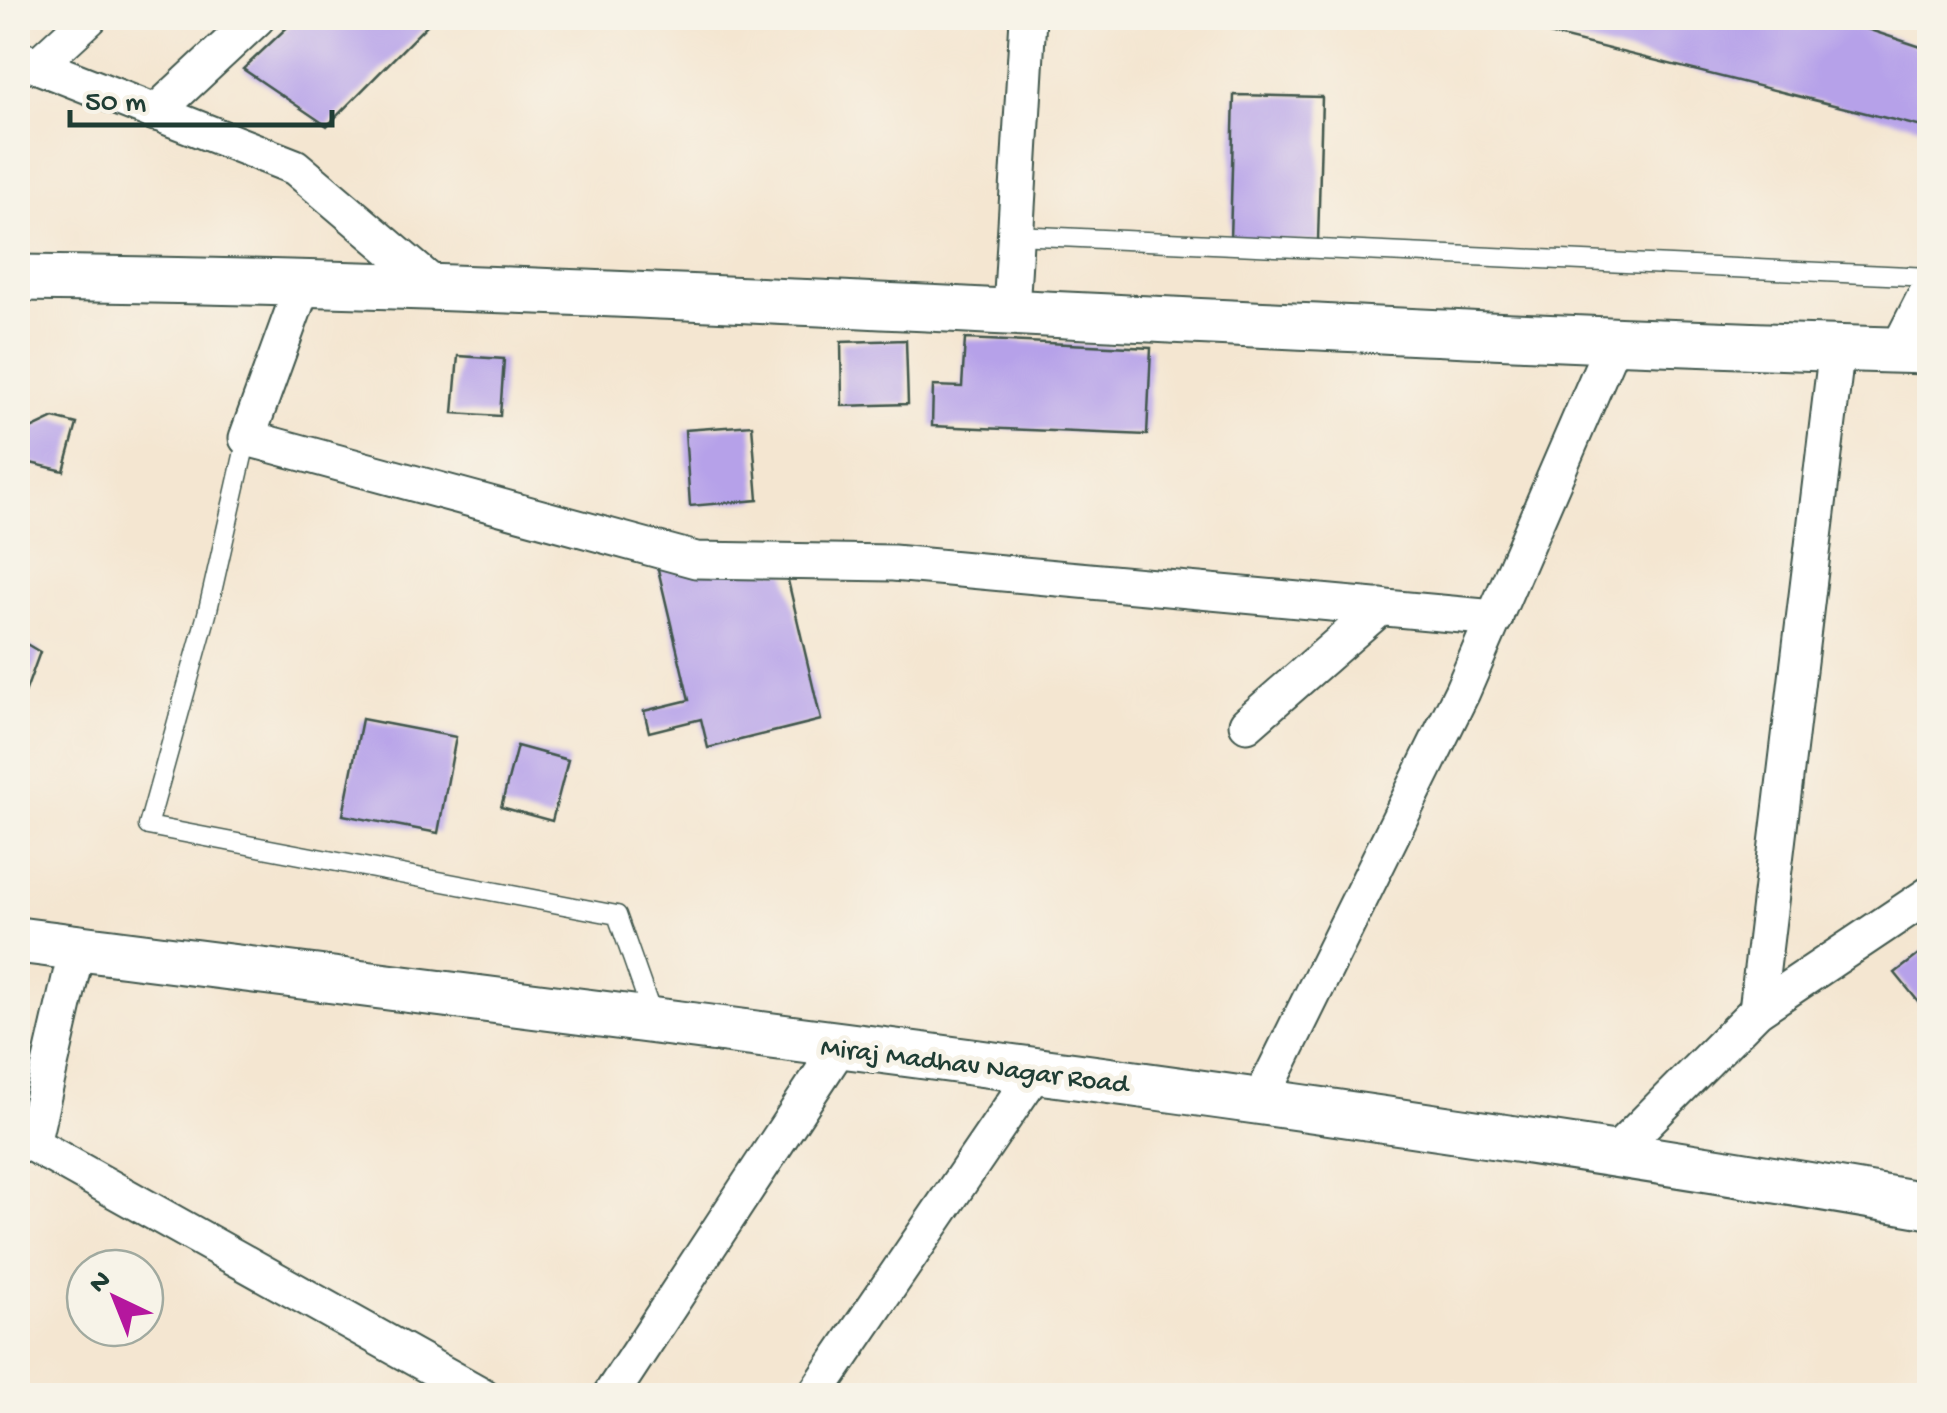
<svg xmlns="http://www.w3.org/2000/svg" width="1947" height="1413" viewBox="0 0 1947 1413" font-family="'Gochi Hand',sans-serif">
  <rect width="100%" height="100%" fill="#f7f3e8"/>
  <filter id="ink" filterUnits="userSpaceOnUse"><feTurbulence type="fractalNoise" baseFrequency=".01" numOctaves="2"/><feDisplacementMap in="SourceGraphic" scale="20" xChannelSelector="R" yChannelSelector="G"/><feConvolveMatrix kernelMatrix="1 2 1 2 8 2 1 2 1" color-interpolation-filters="sRGB"/></filter>
  <filter id="wash" filterUnits="userSpaceOnUse"><feTurbulence type="fractalNoise" baseFrequency=".0048" numOctaves="4" result="noise"/><feDisplacementMap in="SourceGraphic" scale="40" xChannelSelector="R" yChannelSelector="G"/><feGaussianBlur stdDeviation="2.25" result="paint"/><feColorMatrix in="noise" values="0 0 0 0 0 0 0 0 0 0 0 0 0 0 0 0 0 1.4 0 .05"/><feComposite in="paint" operator="in"/></filter>
  <g filter="url(#wash)">
    <rect width="100%" height="100%" fill="#f4e6d1"/>
    <g id="blocks">
      <g fill="#b6a1e9">
        <polygon points="297,18 434,18 327,126 243,69"/>
        <polygon points="1485,18 1834,18 1930,50 1930,129"/>
        <polygon points="1234,95 1322,97 1318,242 1230,240"/>
        <polygon points="965,339 1151,348 1147,435 932,426 933,386 962,387"/>
        <polygon points="906,340 908,404 842,406 841,342"/>
        <polygon points="458,356 504,359 500,416 453,413"/>
        <polygon points="54,418 77,424 64,471 18,460 18,435"/>
        <polygon points="752,425 758,500 690,506 685,430"/>
        <polygon points="657,565 786,572 821,720 708,748 701,719 649,732 644,711 689,700"/>
        <polygon points="18,639 40,652 25,693 18,691"/>
        <polygon points="362,719 456,737 438,833 343,815"/>
        <polygon points="517,746 568,760 552,821 501,807"/>
        <polygon points="1930,946 1930,1016 1895,973"/>
      </g>
    </g>
  </g>
  <g filter="url(#ink)">
    <use href="#blocks" fill-opacity="0" stroke="#3f564c" stroke-width="2.5"/>
    <g fill="none" stroke-linecap="round" stroke-linejoin="round">
      <g stroke="#3f564c" stroke-width="21">
        <g id="service">
          <polyline points="1015,235 1930,277"/>
          <polyline points="247,438 207,614 148,826 617,915 653,1017"/>
        </g>
      </g>
      <g stroke="#3f564c" stroke-width="39">
        <g id="minor">
          <polyline points="18,58 295,167 435,286"/>
          <polyline points="39,64 89,18"/>
          <polyline points="155,113 257,18"/>
          <polyline points="304,281 247,438 696,560 893,563 1495,618"/>
          <polyline points="1011,311 1028,18"/>
          <polyline points="1898,350 1930,287"/>
          <polyline points="1247,724 1381,607"/>
          <polyline points="77,948 32,1144 483,1396"/>
          <polyline points="1757,1010 1837,347"/>
          <polyline points="1260,1101 1462,692 1613,343"/>
          <polyline points="1616,1152 1757,1010 1930,894"/>
          <polyline points="610,1396 840,1046"/>
          <polyline points="814,1396 1037,1069"/>
        </g>
      </g>
      <g stroke="#3f564c" stroke-width="49">
        <g id="tertiary">
          <path d="M18,278c637,6 1274,56 1912,73"/>
          <path d="M18,940c638,82 1277,156 1912,266"/>
        </g>
      </g>
      <use href="#service" stroke="#fff" stroke-width="18"/>
      <use href="#minor" stroke="#fff" stroke-width="35"/>
      <use href="#tertiary" stroke="#fff" stroke-width="45"/>
    </g>
  </g>
  <g text-anchor="middle" stroke-width="10" stroke-linejoin="round" paint-order="stroke">
    <g font-size="28" fill="#1f3d34" stroke="#f7f3e8">
      <text transform="translate(975 1063) rotate(7)" y="10">Miraj Madhav Nagar Road</text>
    </g>
  </g>
  <rect width="1947" height="1413" fill="none" stroke="#f7f3e8" stroke-width="60"/>
  <g transform="translate(115 1298) rotate(317)"><circle r="48" fill="#f7f3e8" stroke="#a1aaa0" stroke-width="2.5"/>
  <path d="M0-8L18 38L0 25L-18 38Z" fill="#b5179e"/>
  <text y="-15" font-size="28" font-weight="bold" text-anchor="middle" fill="#1f3d34">N</text>
  </g>
  <path d="M70 110v15h262v-15" fill="none" stroke="#1f3d34" stroke-width="5"/>
  <text x="85" y="110" font-size="30" fill="#1f3d34" stroke="#f7f3e8" stroke-width="8" paint-order="stroke">50 m</text>
</svg>
